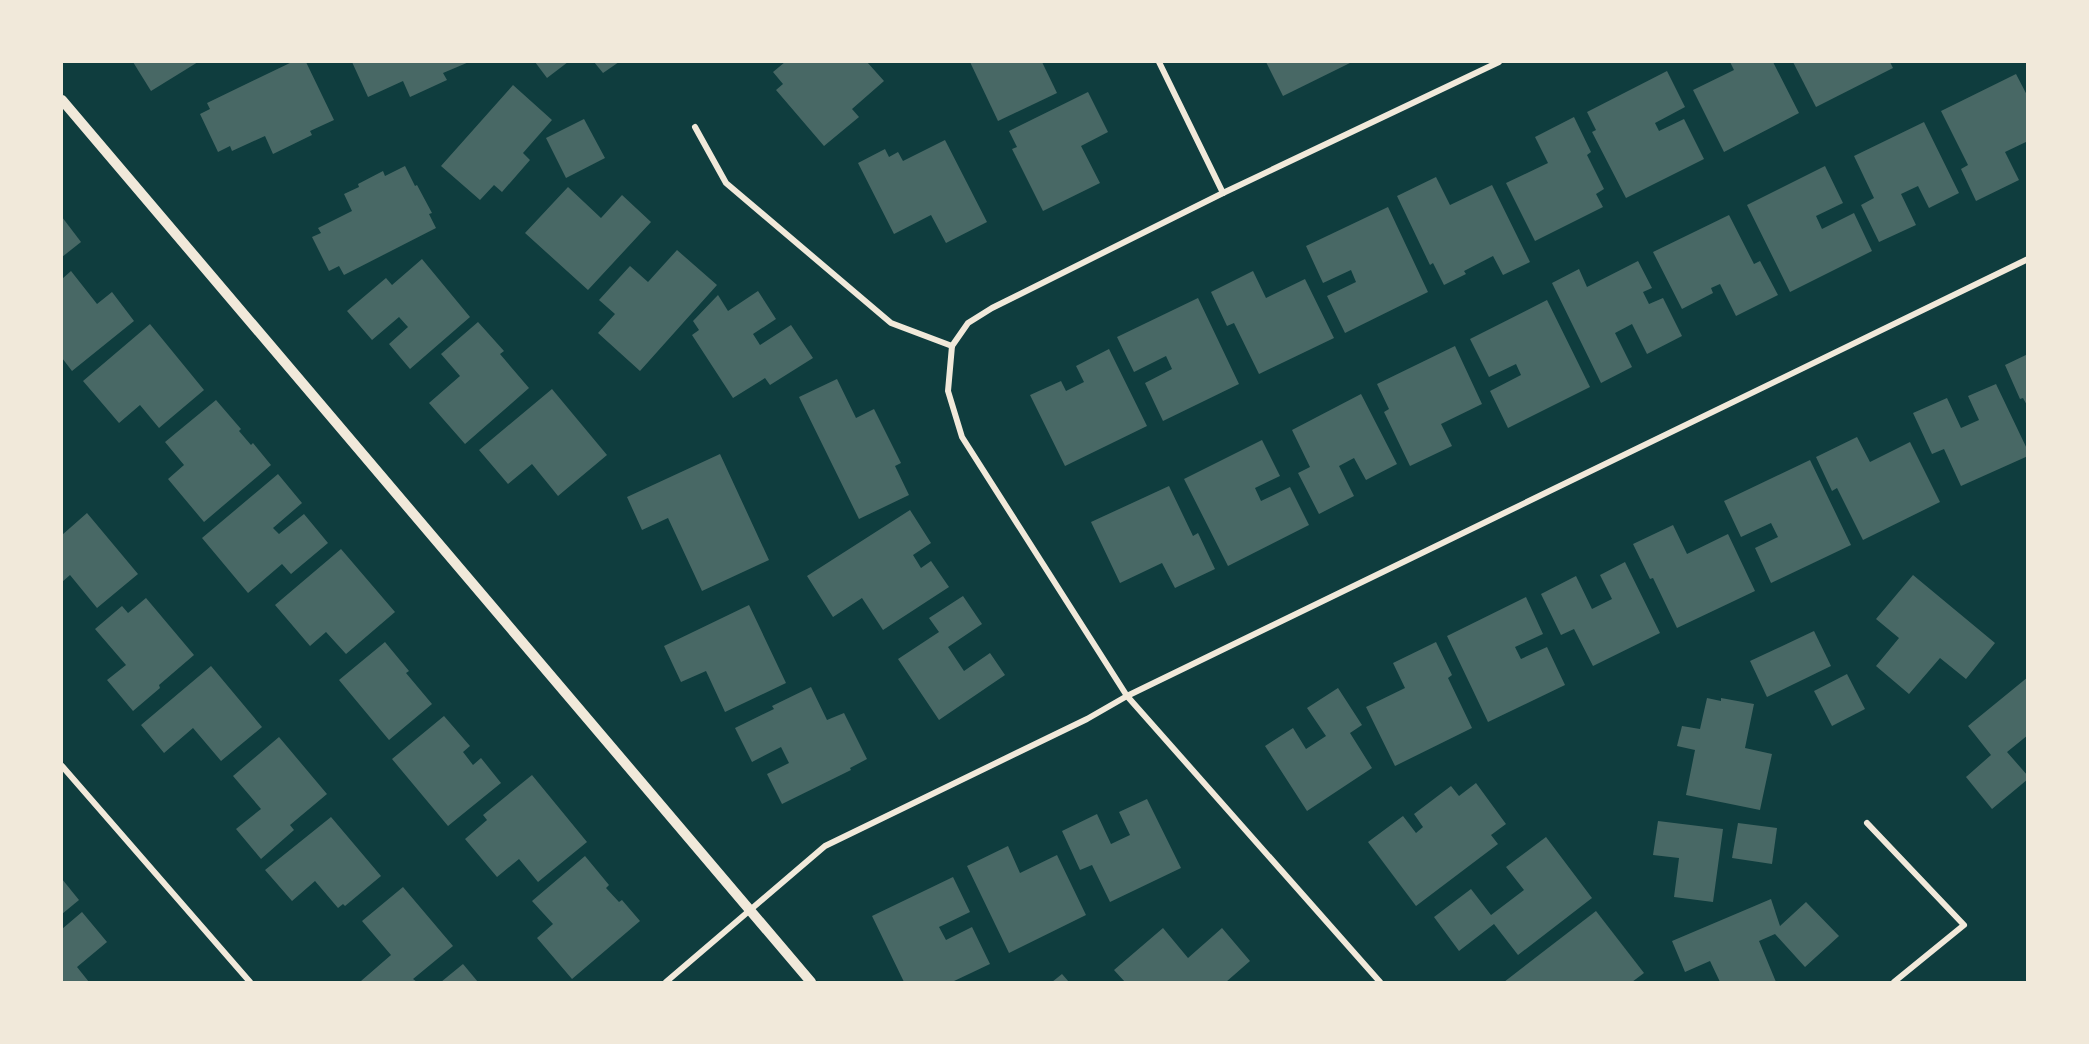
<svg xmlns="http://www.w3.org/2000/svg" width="2089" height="1044" viewBox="0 0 2089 1044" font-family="'Fira Sans',sans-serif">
  <rect width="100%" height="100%" fill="#0f3d3e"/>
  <g fill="#486865">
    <polygon points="133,62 198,62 151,91"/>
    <polygon points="292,62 306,62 334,120 310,131 312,135 273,154 265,136 232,151 230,146 218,152 200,114 210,109 207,103"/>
    <polygon points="352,62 469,62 443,73 447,80 410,97 403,81 368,97"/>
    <polygon points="535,62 568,62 547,78"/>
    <polygon points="594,62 619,62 603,73"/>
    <polygon points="785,62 867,62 884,81 852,109 859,117 824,146 776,90 783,84 773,72"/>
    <polygon points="970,62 1042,62 1057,93 998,121"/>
    <polygon points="1266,62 1352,62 1283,96"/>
    <polygon points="1730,62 1773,62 1799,113 1724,152 1693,90 1734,70"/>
    <polygon points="1793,62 1890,62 1893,68 1816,107"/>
    <polygon points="1667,71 1685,107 1655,123 1659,131 1684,119 1704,159 1626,198 1592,132 1596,130 1587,112"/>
    <polygon points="2016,74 2028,97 2028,141 2005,152 2019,180 1976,201 1961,169 1968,165 1941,111"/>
    <polygon points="513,85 552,120 523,153 530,160 502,192 494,185 480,200 441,166"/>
    <polygon points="1088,92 1108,132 1081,146 1100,183 1043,211 1012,149 1017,147 1009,131"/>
    <polygon points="1574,117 1591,152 1587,155 1604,189 1596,194 1603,207 1535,241 1506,183 1548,163 1535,137"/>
    <polygon points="584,119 605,158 566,178 546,138"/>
    <polygon points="1924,122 1959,193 1929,208 1918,186 1901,194 1916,225 1879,242 1861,205 1874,198 1854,156"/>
    <polygon points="945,140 987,222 946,243 931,215 894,234 858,163 885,149 889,157 898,152 903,161"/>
    <polygon points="405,166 415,186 417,185 432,213 429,214 436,228 344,275 339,266 329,271 312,237 321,233 318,228 352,211 344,194 359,187 358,184 383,171 385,176"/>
    <polygon points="1825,166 1843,203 1816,216 1822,229 1854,213 1872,251 1790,292 1747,205"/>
    <polygon points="1436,177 1450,205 1492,185 1530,262 1503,275 1493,256 1464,271 1466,274 1444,285 1433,263 1430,265 1397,196"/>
    <polygon points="568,187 601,218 622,195 651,222 588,290 525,233"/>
    <polygon points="1388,207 1428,292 1345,333 1327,296 1356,282 1351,270 1323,283 1306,246"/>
    <polygon points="1729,215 1754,264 1760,261 1778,295 1736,316 1720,284 1711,288 1713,293 1682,309 1653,252"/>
    <polygon points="62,217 81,242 62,257"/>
    <polygon points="677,250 717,285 640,371 598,333 615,314 599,300 630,266 648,282"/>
    <polygon points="422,259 470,317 410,369 389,344 408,327 399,317 372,340 347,311 386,278 392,285"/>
    <polygon points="1638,261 1652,288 1643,292 1649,304 1663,298 1682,336 1647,354 1632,324 1615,333 1632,367 1601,383 1552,283 1579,269 1587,287"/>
    <polygon points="71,271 97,304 112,292 134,321 72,371 62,358 62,279"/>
    <polygon points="1253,271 1266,298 1305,279 1334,338 1259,374 1234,323 1227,326 1211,292"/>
    <polygon points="758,291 776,319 753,334 760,345 791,325 813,358 770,385 765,378 733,398 692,335 699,330 693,321 718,295 728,311"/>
    <polygon points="1198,298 1239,384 1163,421 1145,383 1172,369 1166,356 1134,372 1117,337"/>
    <polygon points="1547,300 1590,387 1508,428 1490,391 1521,375 1516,364 1489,377 1470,339"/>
    <polygon points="478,322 504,351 500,354 529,388 465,444 429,403 460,376 441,354"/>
    <polygon points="150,324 204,390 159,428 140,405 119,423 83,381"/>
    <polygon points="1455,346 1482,404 1441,424 1452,446 1410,466 1384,412 1389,409 1377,384"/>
    <polygon points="1109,349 1147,426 1065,466 1030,395 1061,381 1066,391 1084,382 1076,366"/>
    <polygon points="2028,354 2028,407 2023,398 2020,399 2005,365"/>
    <polygon points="837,379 856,418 874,409 901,463 895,466 909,495 859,519 799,397"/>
    <polygon points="1996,384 2028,451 2028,456 1961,486 1944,449 1932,454 1913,413 1947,398 1961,428 1979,420 1968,396"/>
    <polygon points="552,389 607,455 558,496 532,464 508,484 479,450"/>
    <polygon points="1361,394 1397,464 1366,480 1354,458 1339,466 1354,496 1319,514 1298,473 1310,467 1292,430"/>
    <polygon points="216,400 241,429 239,431 251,445 253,443 271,465 204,522 168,479 184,465 165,442"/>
    <polygon points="1857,437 1870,462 1910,442 1940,502 1863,540 1837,488 1832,491 1816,457"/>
    <polygon points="1262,440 1280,476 1255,488 1261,501 1290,487 1309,525 1228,566 1184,479"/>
    <polygon points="720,454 769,560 702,591 668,518 642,530 627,497"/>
    <polygon points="1810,460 1851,545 1771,583 1755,548 1778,537 1771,523 1741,537 1724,501"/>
    <polygon points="278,474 302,503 273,528 279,534 304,514 328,543 291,574 282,564 248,593 202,538"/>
    <polygon points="1169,486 1193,536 1198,533 1215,569 1175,588 1162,563 1120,583 1091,522"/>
    <polygon points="910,510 931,543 913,555 921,568 931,561 949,587 883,630 862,598 833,617 807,576"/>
    <polygon points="87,513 138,574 97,608 70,575 62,582 62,535"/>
    <polygon points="1673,525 1687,554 1728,534 1755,591 1677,628 1653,578 1650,579 1633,544"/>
    <polygon points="341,549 395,612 346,654 326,632 310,646 275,605"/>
    <polygon points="1625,562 1660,633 1593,666 1574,629 1561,635 1541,594 1576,576 1592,609 1612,599 1600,575"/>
    <polygon points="1913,575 1995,643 1966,679 1940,658 1909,694 1876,666 1899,638 1876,619"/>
    <polygon points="963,596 982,624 948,647 964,671 990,653 1005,675 939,720 898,659 939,632 929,618"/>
    <polygon points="1526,597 1543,634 1515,647 1521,659 1547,647 1565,685 1488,722 1447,636"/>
    <polygon points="146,598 194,655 159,685 160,688 133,711 107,680 126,665 95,629 122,606 128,613"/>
    <polygon points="749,605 786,683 725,712 706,671 681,682 664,646"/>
    <polygon points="1814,631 1831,666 1767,697 1750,661"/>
    <polygon points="385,642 409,671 406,673 432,704 389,740 339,680"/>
    <polygon points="1436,642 1452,675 1448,678 1472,728 1395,766 1366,707 1405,688 1393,663"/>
    <polygon points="211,666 262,727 221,761 193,728 164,753 141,725"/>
    <polygon points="1847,674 1865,709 1832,726 1814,691"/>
    <polygon points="2028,677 2028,735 2007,752 2028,776 2028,779 1992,809 1966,777 1991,755 1968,726"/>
    <polygon points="811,687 827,720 844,713 867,759 850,768 851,770 782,804 767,774 789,763 781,747 752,762 735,728 774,709 772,706"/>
    <polygon points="1338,688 1362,725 1350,733 1372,768 1307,811 1265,746 1293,728 1306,749 1326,736 1307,708"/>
    <polygon points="1707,698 1721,701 1721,698 1754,704 1745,748 1772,754 1760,810 1686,795 1695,750 1677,746 1682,726 1700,729"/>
    <polygon points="444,716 470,746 463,752 473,765 481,758 501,783 448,826 392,759"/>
    <polygon points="279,737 327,794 290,825 294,830 261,859 236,829 261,809 233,776"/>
    <polygon points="532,775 587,842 538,882 519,859 497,877 465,839 487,820 483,815"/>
    <polygon points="1476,783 1506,824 1491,835 1498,844 1416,906 1368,842 1403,816 1416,833 1423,827 1414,814 1451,786 1459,796"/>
    <polygon points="1147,799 1181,868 1110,902 1092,865 1080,870 1062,831 1097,814 1111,844 1130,835 1119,812"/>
    <polygon points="331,817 381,876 345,906 343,904 338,908 315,881 292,901 265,870"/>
    <polygon points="1658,821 1723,829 1713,902 1674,897 1679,858 1653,855"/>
    <polygon points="1738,823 1777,828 1772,864 1732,858"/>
    <polygon points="1546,837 1592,898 1518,955 1494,924 1459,951 1434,917 1471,889 1491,915 1524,890 1506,867"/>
    <polygon points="1008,846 1020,873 1057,855 1086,915 1009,953 967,866"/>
    <polygon points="585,856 609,885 606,888 619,902 622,900 640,921 572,979 537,938 553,924 532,901"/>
    <polygon points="953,877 970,912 939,927 946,940 972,927 990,964 952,982 904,982 872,916"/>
    <polygon points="62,879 79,900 62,914"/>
    <polygon points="403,887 453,946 413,979 417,982 363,982 361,981 391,955 362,921"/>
    <polygon points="1771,899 1780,926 1806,902 1839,936 1805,967 1775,934 1759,941 1776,982 1720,982 1710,961 1685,972 1672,941"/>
    <polygon points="1596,911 1644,973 1632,982 1504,982"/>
    <polygon points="82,912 107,942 77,967 89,982 62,982 62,929"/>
    <polygon points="1163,928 1188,958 1222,928 1250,961 1226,982 1125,982 1114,970"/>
    <polygon points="463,964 478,982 441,982"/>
    <polygon points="1062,974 1069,982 1052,982"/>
  </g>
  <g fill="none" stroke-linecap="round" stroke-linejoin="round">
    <g stroke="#f1e9da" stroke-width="6">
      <polyline points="1159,62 1223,193"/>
      <polyline points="695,127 726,183 891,323 952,346"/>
      <polyline points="952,346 948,391 962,437 1127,696 1380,982"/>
      <polyline points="952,346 968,323 992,308 1223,193 1499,62"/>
      <polyline points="62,766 250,982"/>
      <polyline points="1867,823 1964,925 1894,982"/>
      <polyline points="666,982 825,846 1087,719 1127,696 2028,259"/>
    </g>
    <polyline stroke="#f1e9da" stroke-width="10" points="62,100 811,982"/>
  </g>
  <rect width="2089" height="1044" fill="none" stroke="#f1e9da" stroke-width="126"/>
</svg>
